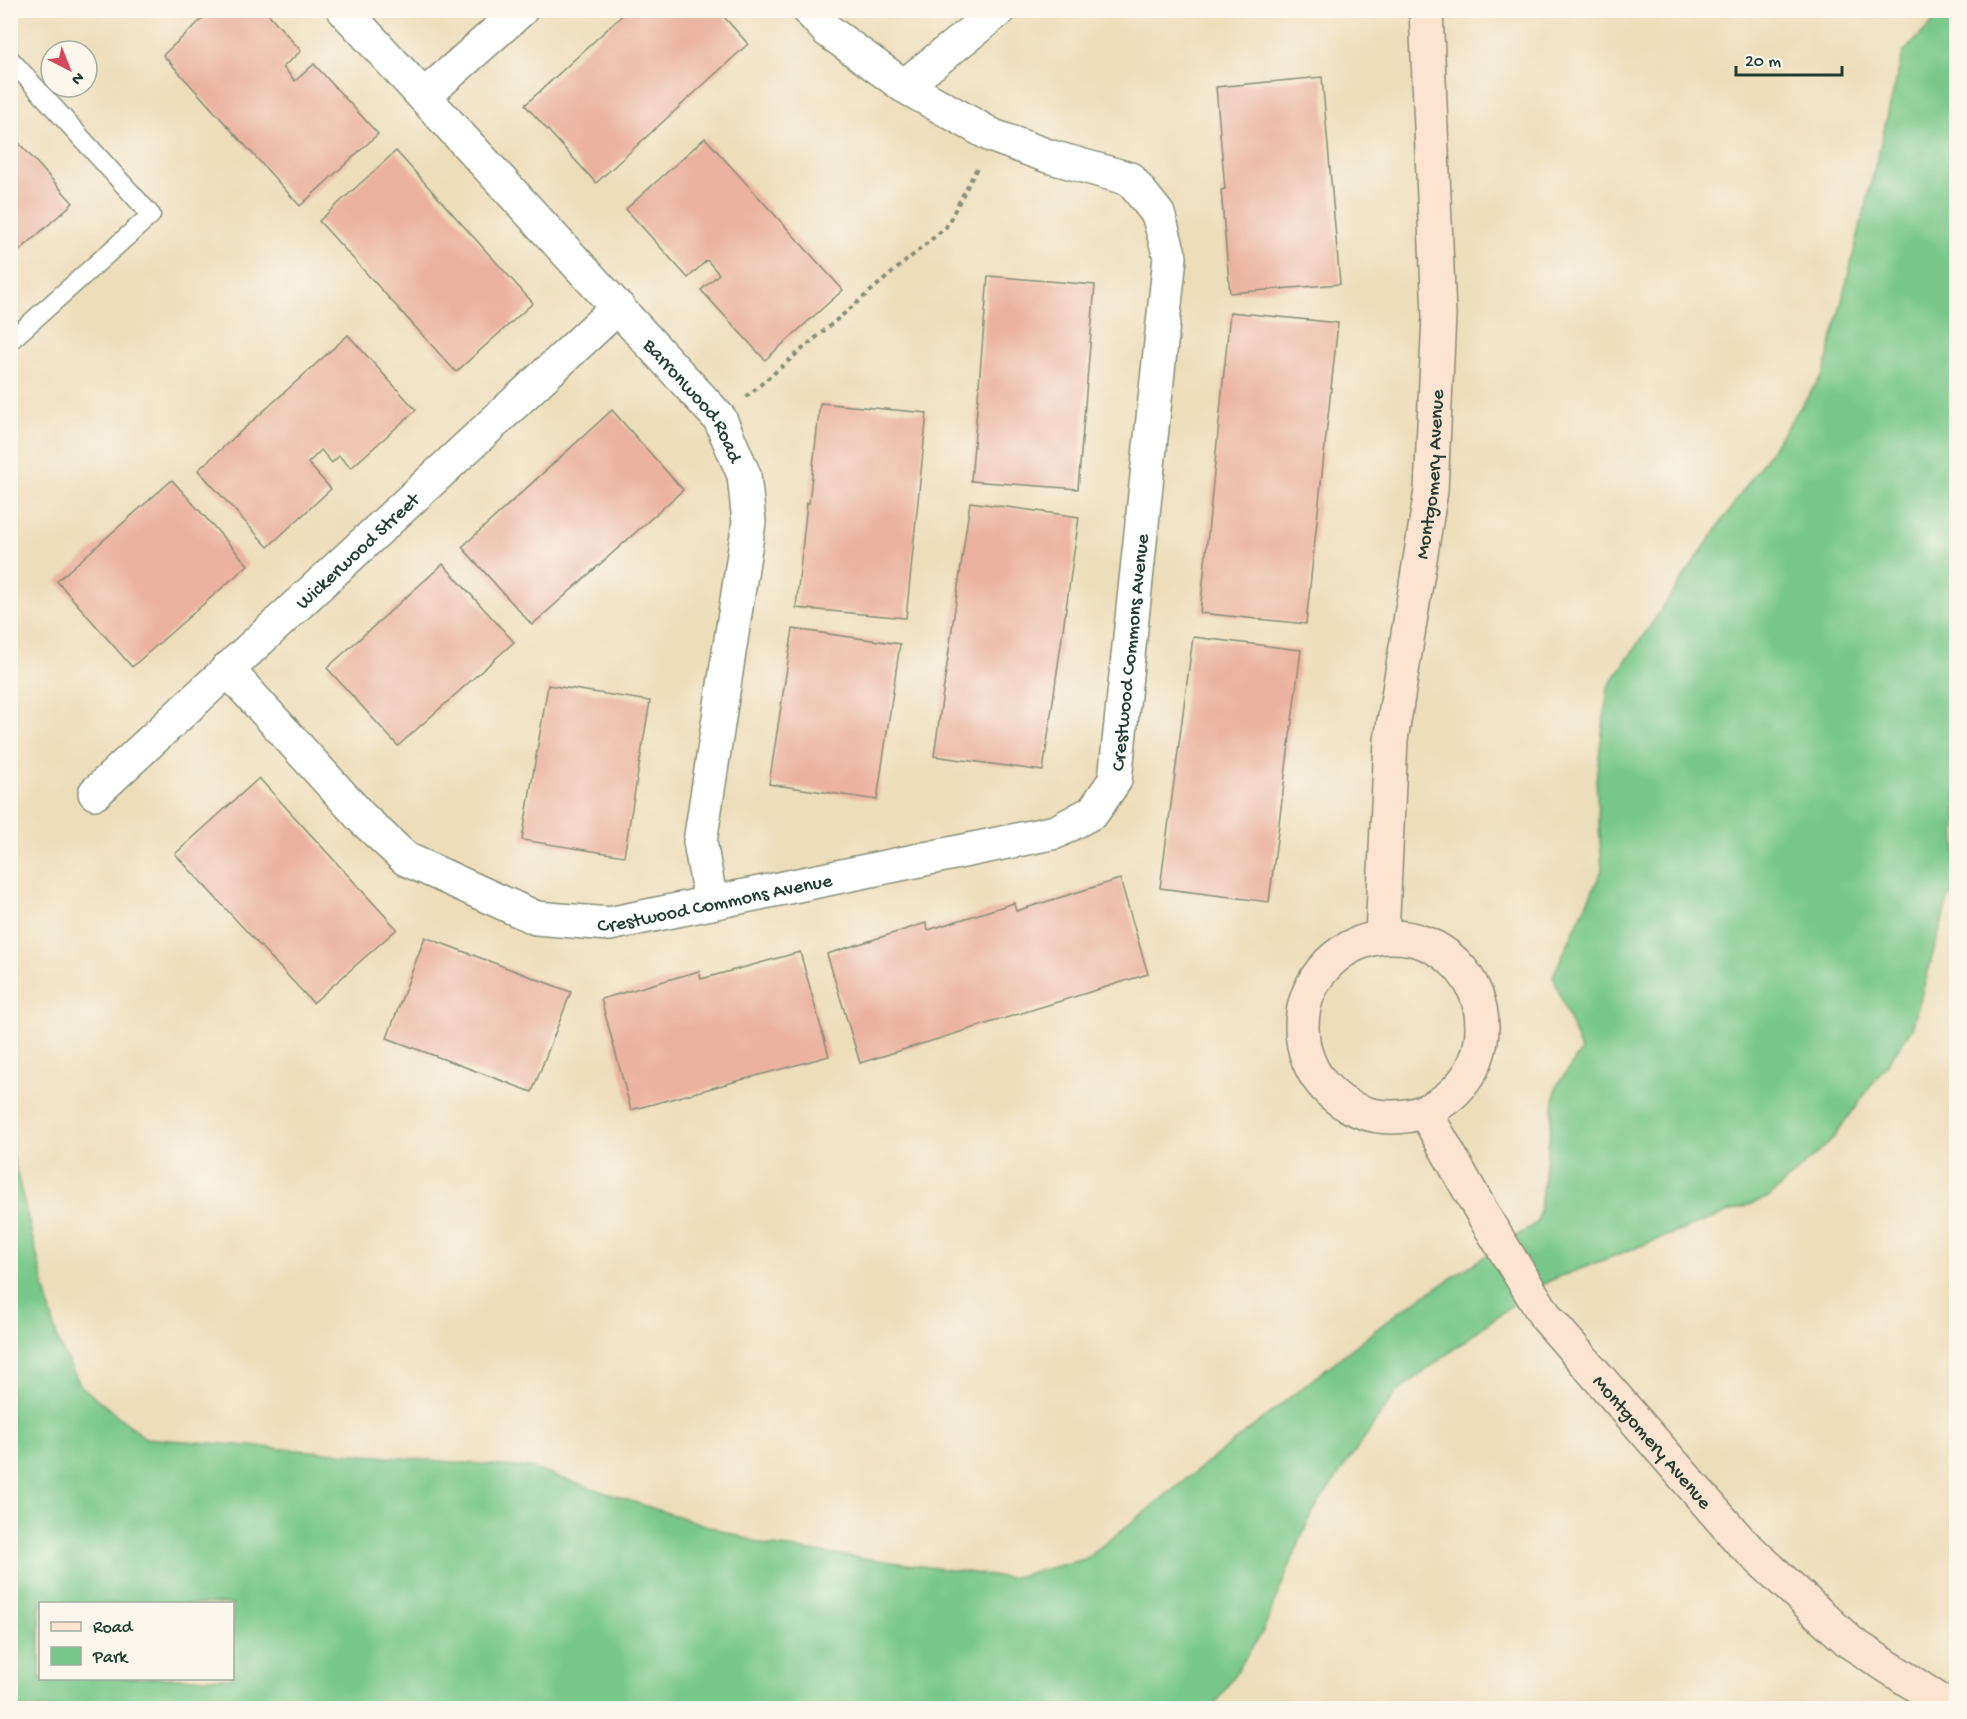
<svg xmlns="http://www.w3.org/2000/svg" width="1967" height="1719" viewBox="0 0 1967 1719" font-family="'Gochi Hand',sans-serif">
  <rect width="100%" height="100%" fill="#fbf7ec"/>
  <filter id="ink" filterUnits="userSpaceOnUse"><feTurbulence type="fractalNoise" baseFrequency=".0167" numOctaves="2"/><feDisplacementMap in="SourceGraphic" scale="12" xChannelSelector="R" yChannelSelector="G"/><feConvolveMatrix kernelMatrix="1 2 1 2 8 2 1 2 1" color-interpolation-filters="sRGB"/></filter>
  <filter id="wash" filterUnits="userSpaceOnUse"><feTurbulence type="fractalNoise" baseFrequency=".008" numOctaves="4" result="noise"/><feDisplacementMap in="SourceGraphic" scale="24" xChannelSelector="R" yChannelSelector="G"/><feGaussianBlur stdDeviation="1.35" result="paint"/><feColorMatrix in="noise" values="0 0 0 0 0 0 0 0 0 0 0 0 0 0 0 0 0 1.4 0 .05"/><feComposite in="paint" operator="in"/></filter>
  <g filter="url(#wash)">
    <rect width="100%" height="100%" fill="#eddeba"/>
    <path fill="#79c889" stroke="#4c825e" stroke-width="1.5" fill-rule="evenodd" d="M1944,11h12v878l-7,7 -37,133 -80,111 -63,57 -218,83 -26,15 -130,99 -84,120 -48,117 -50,77h-1202l-1,-563 48,197 23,44 64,52 385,30 236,77 244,33 75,-19 312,-246 141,-91 18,-135 25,-36 -28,-75 49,-106 -6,-90 12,-93 216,-314 79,-320zM40,1604h192v74h-192z"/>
    <g id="blocks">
      <g fill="#ebb39f">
        <polygon points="212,10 265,10 301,51 283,67 295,81 314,64 378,134 300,206 163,55"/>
        <polygon points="628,10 718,10 748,44 596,183 525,105"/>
        <polygon points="1322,77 1340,284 1230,293 1221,190 1225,189 1216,87"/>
        <polygon points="10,133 73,203 10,259"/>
        <polygon points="705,138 843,290 765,360 701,290 719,274 707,260 688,278 626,209"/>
        <polygon points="396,151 533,303 456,372 319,221"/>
        <polygon points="988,276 1095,285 1078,489 971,481"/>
        <polygon points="1230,312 1338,323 1306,624 1200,613"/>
        <polygon points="348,335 416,410 351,468 339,456 332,463 321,450 308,463 331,489 268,547 198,470"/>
        <polygon points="820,403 927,413 906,618 796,608 807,503 809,503"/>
        <polygon points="612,410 683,490 532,625 462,547"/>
        <polygon points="172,480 248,565 132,667 57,581"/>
        <polygon points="970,502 1079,517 1043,771 934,756"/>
        <polygon points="443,564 514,642 398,746 327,668"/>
        <polygon points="793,629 900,644 877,800 769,784"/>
        <polygon points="1193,637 1301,650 1269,902 1160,888"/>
        <polygon points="548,685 650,701 624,856 522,840"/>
        <polygon points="259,778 397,929 313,1003 175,854"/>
        <polygon points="1120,879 1148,974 860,1063 827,954 926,923 928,930 1014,903 1016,911"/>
        <polygon points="425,937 571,992 532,1092 387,1038"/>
        <polygon points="800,952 829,1056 631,1110 601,999 699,971 701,979"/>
      </g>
    </g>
  </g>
  <g filter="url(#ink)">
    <use href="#blocks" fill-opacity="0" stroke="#868e77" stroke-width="1.5"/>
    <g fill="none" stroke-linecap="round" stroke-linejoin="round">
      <g stroke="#868e77" stroke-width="21">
        <polyline id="lane" points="10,59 151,215 10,341"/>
      </g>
      <g stroke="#868e77" stroke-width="36">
        <g id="street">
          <path id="s1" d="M344,10l376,409 24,56 5,47 -49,320 11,61"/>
          <polyline points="904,86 999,10"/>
          <polyline points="424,96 521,10"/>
          <path id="s2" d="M227,669l136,150 43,40 130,59 73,6 447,-92 37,-20 22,-32 55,-523 -12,-43 -28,-35 -82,-23 -55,-20 -89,-50 -76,-55 -19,-21"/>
          <path id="s3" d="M95,793l523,-486"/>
        </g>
      </g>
      <g stroke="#868e77" stroke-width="36">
        <g id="secondary">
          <path id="s4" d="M1382,936l9,-196 40,-249 8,-176 -13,-305"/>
          <circle cx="1392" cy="1027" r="90"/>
          <path id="s5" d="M1425,1112l63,111 58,94 195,225 109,100 101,66"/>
        </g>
      </g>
      <polyline stroke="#868e77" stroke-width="4" stroke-dasharray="4.5 4.5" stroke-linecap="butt" points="746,397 946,227 978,166"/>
      <use href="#lane" stroke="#fff" stroke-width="18"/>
      <use href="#street" stroke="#fff" stroke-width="33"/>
      <use href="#secondary" stroke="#fde4d0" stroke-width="33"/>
    </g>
  </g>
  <g text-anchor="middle" stroke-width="4.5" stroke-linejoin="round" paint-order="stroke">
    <g font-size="20" fill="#1f3d34" stroke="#fbf7ec">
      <text dy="7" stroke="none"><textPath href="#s1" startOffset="525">Barronwood Road</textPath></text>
      <text dy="7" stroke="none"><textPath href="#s4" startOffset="465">Montgomery Avenue</textPath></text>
      <text dy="7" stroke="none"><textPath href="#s3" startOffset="357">Wickerwood Street</textPath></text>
      <text dy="7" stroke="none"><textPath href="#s2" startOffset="1143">Crestwood Commons Avenue</textPath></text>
      <text dy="7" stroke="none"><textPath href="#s2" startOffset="585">Crestwood Commons Avenue</textPath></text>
      <text dy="7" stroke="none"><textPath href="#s5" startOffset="402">Montgomery Avenue</textPath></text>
    </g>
  </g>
  <rect width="1967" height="1719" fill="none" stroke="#fbf7ec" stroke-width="36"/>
  <rect x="39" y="1602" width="195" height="78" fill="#fbf7ec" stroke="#a3ada2" stroke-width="1.5"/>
  <rect x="51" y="1622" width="30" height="9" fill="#fde4d0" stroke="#a3ada2" stroke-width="1.5"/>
  <text x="93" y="1632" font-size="18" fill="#1f3d34">Road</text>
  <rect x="51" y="1647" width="30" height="18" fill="#79c889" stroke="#a3ada2" stroke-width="1.5"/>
  <text x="93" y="1662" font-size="18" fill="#1f3d34">Park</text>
  <g transform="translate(69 69) rotate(138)"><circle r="28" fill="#fbf7ec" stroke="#a3ada2" stroke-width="1.5"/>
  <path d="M0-4.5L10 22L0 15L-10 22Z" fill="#d1495b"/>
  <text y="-9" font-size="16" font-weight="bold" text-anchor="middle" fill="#1f3d34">N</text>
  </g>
  <path d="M1736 66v9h106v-9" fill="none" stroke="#1f3d34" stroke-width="3"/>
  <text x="1745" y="66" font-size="18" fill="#1f3d34" stroke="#fbf7ec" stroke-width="4.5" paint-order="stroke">20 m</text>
</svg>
